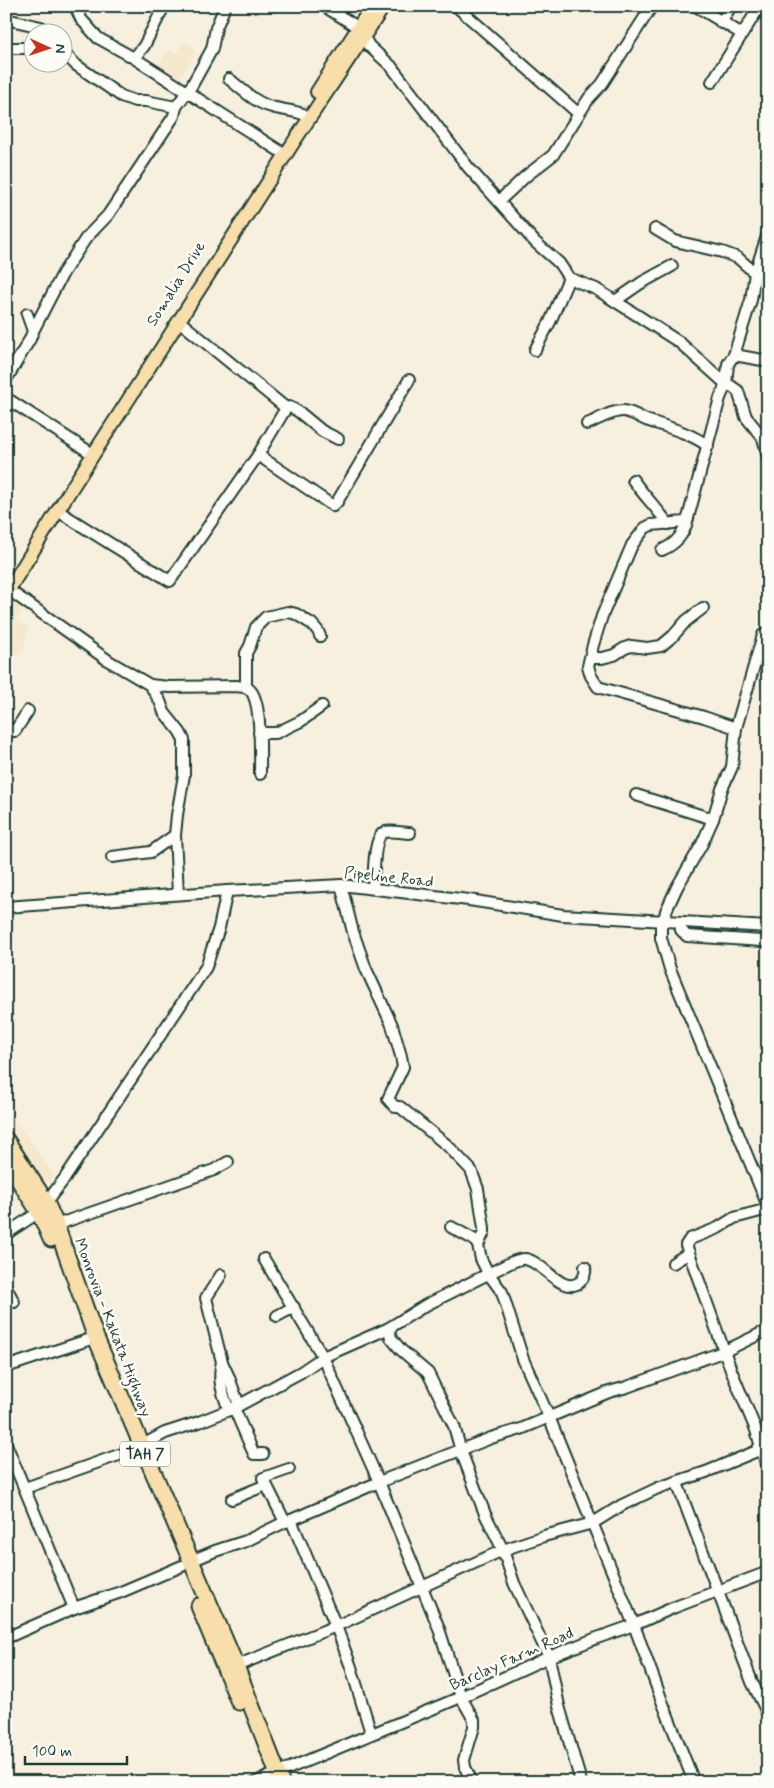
<svg xmlns="http://www.w3.org/2000/svg" width="774" height="1788" viewBox="0 0 774 1788" font-family="Mynerve,sans-serif">
  <rect width="100%" height="100%" fill="#f8f0de"/>
  <filter id="ink" filterUnits="userSpaceOnUse"><feTurbulence type="fractalNoise" baseFrequency=".02" numOctaves="2"/><feDisplacementMap in="SourceGraphic" scale="10" xChannelSelector="R" yChannelSelector="G"/><feConvolveMatrix kernelMatrix="1 2 1 2 8 2 1 2 1" color-interpolation-filters="sRGB"/></filter>
  <g filter="url(#ink)">
    <g fill="#f5e8cc">
      <polygon points="184,41 195,48 194,50 196,52 178,81 157,67 169,49 176,53"/>
      <polygon points="6,595 26,607 16,620 29,626 23,648 12,662 6,663"/>
      <polygon points="6,1108 55,1176 44,1184 37,1201 6,1152"/>
    </g>
    <g fill="none" stroke-linecap="round" stroke-linejoin="round">
      <g stroke="#1f3d34" stroke-width="14">
        <g id="minor">
          <polyline points="75,6 81,19 98,38 134,58 278,150"/>
          <polyline points="324,6 359,28 369,46 391,66 468,167 535,242 559,263 569,278 596,289 679,342 726,384 731,386 738,391 746,417 763,438 768,457"/>
          <polyline points="456,6 579,114"/>
          <polyline points="696,6 742,34"/>
          <polyline points="6,19 41,27 47,32"/>
          <polyline points="721,23 731,6"/>
          <polyline points="6,48 32,48"/>
          <polyline points="62,51 76,65 121,96 135,101 146,101 176,107 192,85 212,49 216,28 225,6"/>
          <polyline points="134,58 144,46 164,6"/>
          <path d="M229,79c13,10 26,24 43,28 10,3 20,3 31,7"/>
          <polyline points="712,82 760,6"/>
          <polyline points="499,201 526,176 553,155 589,98 602,84 652,6"/>
          <polyline points="655,229 675,241 722,252 738,258 755,273"/>
          <polyline points="615,301 641,283 672,266"/>
          <polyline points="33,331 63,273 86,238 108,215 174,116 176,107"/>
          <polyline points="535,350 550,322 569,278"/>
          <polyline points="734,355 768,361"/>
          <polyline points="6,380 30,339 33,331 27,314"/>
          <polyline points="6,398 88,451"/>
          <polyline points="286,408 290,407 299,412 322,431 338,439"/>
          <path d="M587,424c11,-4 25,-14 37,-13 7,1 16,6 22,9 21,7 45,13 62,26"/>
          <polyline points="258,455 333,506 337,502 409,380"/>
          <path d="M633,480c11,16 24,28 35,44"/>
          <polyline points="58,511 170,581 258,455 286,408 179,321"/>
          <path d="M662,550c14,-6 23,-17 26,-32"/>
          <path d="M6,588l103,73 41,24 19,2 67,-1c6,1 11,0 15,5 11,14 9,64 9,83"/>
          <polyline points="591,658 602,658 614,655 625,648 631,646 647,648 661,646 673,636 686,621 703,608"/>
          <polyline points="150,685 160,701 164,712 180,732 184,740 184,775 177,815 175,835 178,894"/>
          <polyline points="246,687 246,653 250,646 256,627 266,617 288,612 296,614 312,624 318,631 320,636"/>
          <polyline points="6,727 12,731 15,731 28,711"/>
          <polyline points="736,728 763,635"/>
          <polyline points="259,733 276,733 301,721 322,706"/>
          <polyline points="636,795 713,819"/>
          <polyline points="112,857 151,852 175,835"/>
          <polyline points="341,885 353,932 366,969 392,1025 401,1056 403,1067 388,1099 395,1107 400,1107 448,1146 471,1170 478,1189 484,1228 484,1232 478,1245"/>
          <path d="M373,888c1,-11 0,-53 12,-56 7,-2 17,1 25,1"/>
          <polyline points="6,907 227,891 341,885 469,900 563,915 768,927"/>
          <polyline points="661,920 661,938 670,969 768,1206"/>
          <polyline points="664,920 666,911 677,887 702,844 713,819 722,789 732,767 736,728 704,717 598,687 591,676 588,666 593,645 602,616 632,545 645,528 651,525 685,522 688,518 720,398 726,384 728,364 734,355 751,300 755,273 768,233"/>
          <polyline points="680,922 681,930 687,936 762,941 768,943"/>
          <polyline points="56,1225 214,1170 228,1162"/>
          <polyline points="451,1227 473,1239 478,1245 481,1259 488,1273 502,1292 523,1359 549,1417 634,1625 662,1701 694,1782"/>
          <polyline points="6,1234 39,1212 65,1178 206,967 219,928 227,891"/>
          <polyline points="689,1253 731,1370 756,1430 768,1470"/>
          <polyline points="264,1259 323,1357 379,1482 438,1626 461,1697 474,1720 474,1727 464,1760 465,1767 472,1782"/>
          <polyline points="673,1263 689,1253 686,1245 690,1239 718,1228 734,1218 768,1209"/>
          <path d="M221,1275l-15,23 16,64c-5,18 1,32 7,48"/>
          <polyline points="6,1287 14,1302"/>
          <polyline points="277,1316 294,1307"/>
          <polyline points="389,1328 391,1338 401,1350 428,1373 454,1426 461,1451 485,1514 503,1550 514,1583 549,1657 559,1706 581,1782"/>
          <polyline points="222,1362 228,1375 239,1405"/>
          <polyline points="6,1367 88,1340"/>
          <polyline points="234,1408 254,1454 263,1454"/>
          <polyline points="6,1444 74,1608"/>
          <path d="M141,1446l24,-13 34,-11 35,-14 67,-36 22,-15 66,-29 37,-23 84,-42c5,-2 11,-5 15,-4 18,2 37,37 55,23 4,-4 6,-10 5,-15"/>
          <polyline points="289,1469 263,1478 285,1522 291,1520 336,1626 351,1667 371,1733"/>
          <polyline points="677,1483 752,1682 768,1714"/>
          <polyline points="25,1488 133,1450"/>
          <polyline points="232,1499 266,1485"/>
          <polyline points="291,1520 379,1482 491,1438 521,1429 609,1392 627,1387 725,1351 768,1330"/>
          <polyline points="191,1561 215,1551 246,1541 285,1522"/>
          <polyline points="6,1638 74,1608 121,1592 182,1566"/>
          <polyline points="236,1666 336,1626 503,1550 544,1536 593,1523 622,1505 658,1488 706,1472 757,1451 760,1445"/>
          <polyline points="256,1782 461,1697 549,1657 597,1638 634,1625 675,1607 768,1572"/>
        </g>
      </g>
      <g stroke="#1f3d34" stroke-width="16">
        <g id="major">
          <polyline points="317,92 372,6"/>
          <polyline points="6,594 73,486 295,140 384,6"/>
        </g>
      </g>
      <g stroke="#1f3d34" stroke-width="19">
        <g id="highway">
          <polyline points="6,1140 46,1202 56,1225 96,1338 236,1666 281,1782"/>
          <polyline points="6,1160 39,1212 51,1239"/>
          <polyline points="199,1606 239,1702"/>
        </g>
      </g>
      <use href="#minor" stroke="#fdfcf7" stroke-width="10"/>
      <use href="#major" stroke="#f8deab" stroke-width="12"/>
      <use href="#highway" stroke="#f8deab" stroke-width="15"/>
    </g>
  </g>
  <g text-anchor="middle" stroke-width="5" stroke-linejoin="round" paint-order="stroke">
    <rect fill="#fdfcf7" stroke="#62766e" stroke-width="1" x="120" y="1441.5" width="50" height="25" rx="4"/>
    <g font-size="15" font-weight="bold" fill="#1f3d34">
      <text x="145" y="1459">TAH 7</text>
    </g>
    <g font-size="16" fill="#1f3d34" stroke="#fdfcf7">
      <text transform="translate(175 283) rotate(-58)" y="6">Somalia Drive</text>
      <text transform="translate(389 876) rotate(6)" y="6">Pipeline Road</text>
      <text transform="translate(114 1327) rotate(69)" y="6">Monrovia - Kakata Highway</text>
      <text transform="translate(511 1658) rotate(-24)" y="6">Barclay Farm Road</text>
    </g>
  </g>
  <rect width="774" height="1788" fill="none" stroke="#fdfcf7" stroke-width="25"/>
  <rect x="12" y="12" width="749" height="1763" fill="none" stroke="#1f3d34" stroke-width="2" filter="url(#ink)"/>
  <g transform="translate(48 48) rotate(93)"><circle r="24" fill="#fdfcf7" stroke="#a4b0a9"/>
  <path d="M0-4L9 19L0 12L-9 19Z" fill="#c8321e"/>
  <text y="-8" font-size="14" font-weight="bold" text-anchor="middle" fill="#1f3d34">N</text>
  </g>
  <path d="M25 1756v8h102v-8" fill="none" stroke="#1f3d34" stroke-width="2.5"/>
  <text x="32" y="1756" font-size="15" fill="#1f3d34" stroke="#fdfcf7" stroke-width="4" paint-order="stroke">100 m</text>
</svg>
